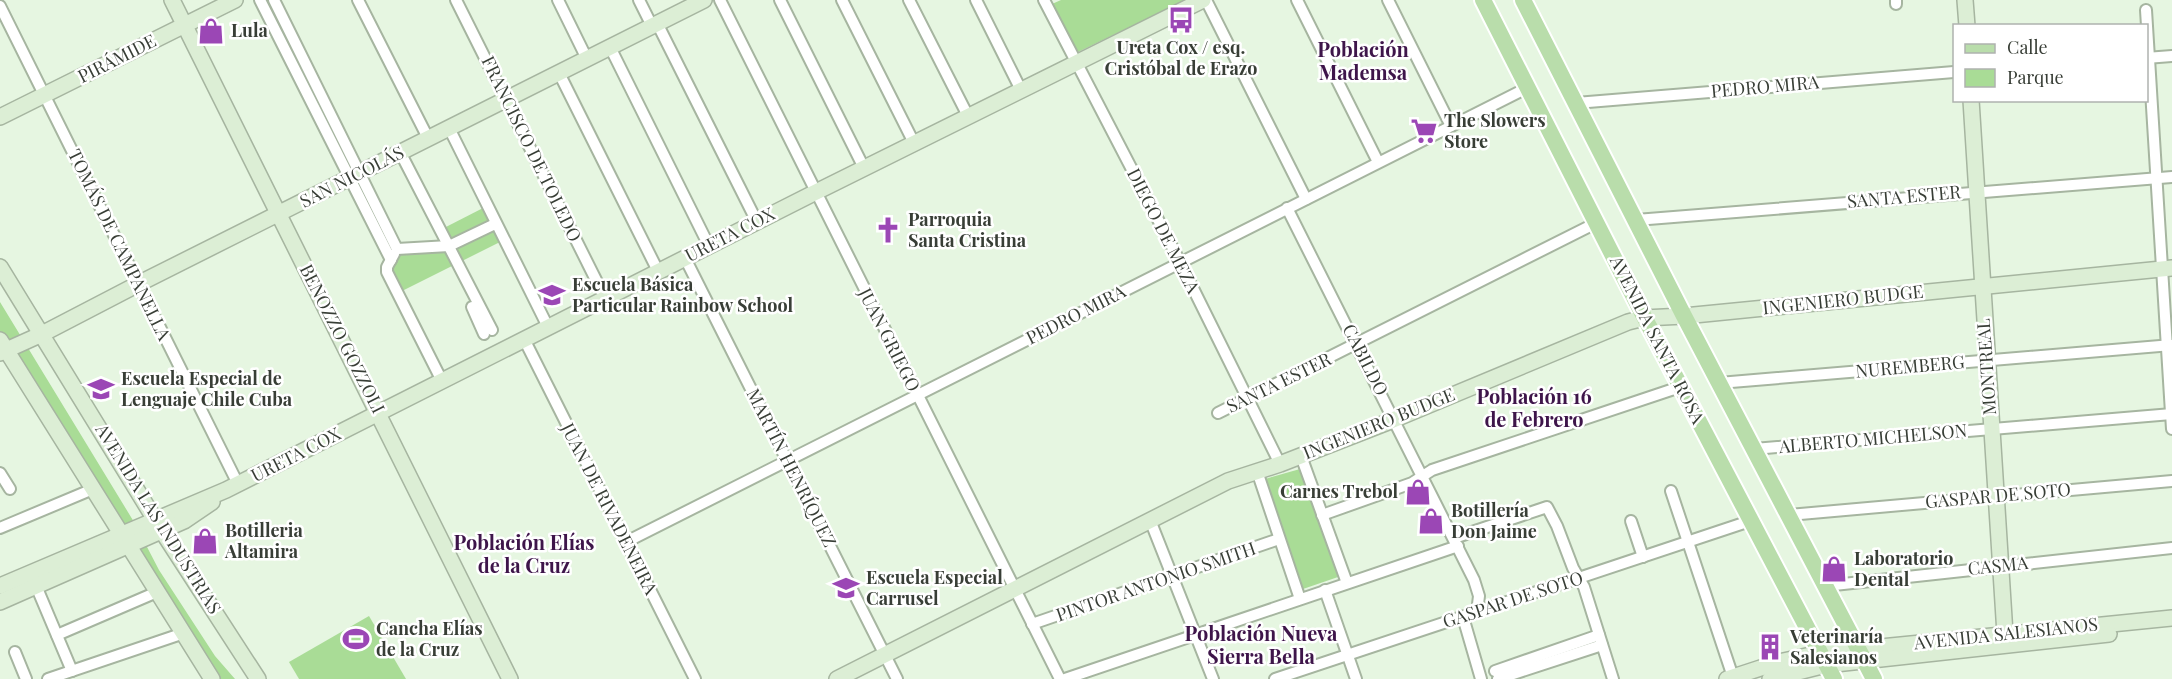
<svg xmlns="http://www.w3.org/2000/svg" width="2172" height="679" viewBox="0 0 2172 679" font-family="'Playfair Display',serif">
  <rect width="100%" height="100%" fill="#e6f6e1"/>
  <g fill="#a9dc96">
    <polygon points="1061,0 1186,0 1078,52 1052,4"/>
    <polygon points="485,207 492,220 449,242 442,229"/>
    <polygon points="494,226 502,241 400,292 389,269 398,250 447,250"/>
    <polygon points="0,302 134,522 159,570 215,656 235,679 216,679 0,332"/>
    <polygon points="1300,469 1338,577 1303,589 1265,479"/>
    <polygon points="369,616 406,679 299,679 289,662"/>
  </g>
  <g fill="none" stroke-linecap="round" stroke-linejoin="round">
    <g stroke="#a6b5a0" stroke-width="14">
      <g id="street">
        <polyline points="260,0 391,260"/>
        <polyline points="274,0 397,249"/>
        <polyline points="358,0 428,138"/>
        <polyline points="456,0 605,298"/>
        <polyline points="558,0 587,59"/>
        <polyline points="639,0 652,26"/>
        <polyline points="720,0 1060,679"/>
        <polyline points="780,0 864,168"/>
        <polyline points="842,0 914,143"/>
        <polyline points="909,0 968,116"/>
        <polyline points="976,0 1021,90"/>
        <polyline points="1044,0 1180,262 1280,464"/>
        <polyline points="1206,0 1306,199"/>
        <polyline points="1297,0 1378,162"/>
        <polyline points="1388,0 1451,126"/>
        <polyline points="1896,0 1896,4"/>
        <polyline points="0,6 238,484"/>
        <polyline points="2146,10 2172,429"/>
        <polyline points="657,23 757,222"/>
        <polyline points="610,47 709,246"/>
        <polyline points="2146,58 2172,56"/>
        <polyline points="559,73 658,271"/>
        <polyline points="1576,103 1954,72"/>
        <polyline points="449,128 548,327"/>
        <polyline points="400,152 492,330"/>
        <polyline points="1287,208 1474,580 1479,596 1477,612"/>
        <polyline points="1636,220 2172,177"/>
        <polyline points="397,249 449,246 495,224"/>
        <polyline points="394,254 387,267 387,272 442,381"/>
        <polyline points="685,258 897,679"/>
        <polyline points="472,307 484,334"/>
        <polyline points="524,339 695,679"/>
        <polyline points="1719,383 2172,345"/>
        <polyline points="1218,413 1596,223"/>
        <polyline points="1754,449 2172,414"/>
        <polyline points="1301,456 1347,583"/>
        <polyline points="1257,471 1300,599"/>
        <polyline points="0,473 10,489"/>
        <polyline points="1671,491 1733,677"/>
        <polyline points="1322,515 1412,483 1432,470 1680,387"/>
        <polyline points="1789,515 2172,481"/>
        <polyline points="1150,520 1213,679"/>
        <polyline points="1631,521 1643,557"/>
        <polyline points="0,528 93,489"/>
        <polyline points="1454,538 1547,507 1557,526 1573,568 1584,587 1613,679"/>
        <polyline points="626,542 1527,88"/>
        <polyline points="34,581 72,671"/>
        <polyline points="1825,586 2172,548"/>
        <polyline points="1325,590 1356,679"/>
        <polyline points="1463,617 1481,679"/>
        <polyline points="1032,624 1279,539"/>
        <polyline points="57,635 157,592"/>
        <polyline points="15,652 26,679"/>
        <polyline points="1495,671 1599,635"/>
        <polyline points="48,679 184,633"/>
        <polyline points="1065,679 1458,546"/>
        <polyline points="1275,679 1750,521"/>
        <polyline points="1498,679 1602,645"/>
      </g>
    </g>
    <g stroke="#a6b5a0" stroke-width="18">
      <g id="secondary">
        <polyline points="172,0 510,679"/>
        <polyline points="1965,0 1967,26"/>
        <polyline points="1971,100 2005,634"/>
        <polyline points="0,117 235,0"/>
        <polyline points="0,267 162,531 258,679"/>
        <polyline points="0,340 212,679"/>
        <polyline points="0,353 42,334 144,281 704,0"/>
        <polyline points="0,586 226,490 808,196 1203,0"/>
        <polyline points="0,602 184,521 212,502"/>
        <polyline points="837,679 1228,481 1280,464 1388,422 1628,322 1644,318 1684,316 2172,268"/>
        <polyline points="1727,679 1779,662 1820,653 2172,618"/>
        <polyline points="1770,679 1826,665 2109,634"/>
      </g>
    </g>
    <g stroke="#fff" stroke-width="20">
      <g id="primary">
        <polyline points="1483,0 1639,307 1834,679"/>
        <polyline points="1523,0 1684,316 1874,679"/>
      </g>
    </g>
    <use href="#street" stroke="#fff" stroke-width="10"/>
    <use href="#secondary" stroke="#dceed5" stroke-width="15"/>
    <use href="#primary" stroke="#b9ddab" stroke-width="16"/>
  </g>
  <defs>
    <g id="bus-bare" transform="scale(2.07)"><path d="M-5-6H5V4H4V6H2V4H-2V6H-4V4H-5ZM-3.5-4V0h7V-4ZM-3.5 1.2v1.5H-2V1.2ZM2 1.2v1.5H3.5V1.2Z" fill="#9b47b5" stroke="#fff" stroke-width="2.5" paint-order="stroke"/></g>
    <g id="shop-bare" transform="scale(2.07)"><path d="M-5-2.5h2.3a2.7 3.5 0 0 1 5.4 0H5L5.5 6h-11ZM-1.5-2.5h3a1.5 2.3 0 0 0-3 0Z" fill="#9b47b5" stroke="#fff" stroke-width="2.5" paint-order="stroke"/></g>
    <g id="supermarket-bare" transform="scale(2.07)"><path d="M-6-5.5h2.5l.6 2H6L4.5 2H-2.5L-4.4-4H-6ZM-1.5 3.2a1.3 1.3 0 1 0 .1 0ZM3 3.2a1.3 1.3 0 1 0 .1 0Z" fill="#9b47b5" stroke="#fff" stroke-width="2.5" paint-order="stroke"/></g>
    <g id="church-bare" transform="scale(2.07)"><path d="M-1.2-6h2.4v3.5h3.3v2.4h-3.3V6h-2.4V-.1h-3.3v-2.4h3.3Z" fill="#9b47b5" stroke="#fff" stroke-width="2.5" paint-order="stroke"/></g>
    <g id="school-bare" transform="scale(2.07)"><path d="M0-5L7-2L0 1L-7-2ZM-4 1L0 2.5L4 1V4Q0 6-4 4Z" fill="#9b47b5" stroke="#fff" stroke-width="2.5" paint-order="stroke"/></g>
    <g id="stadium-bare" transform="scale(2.07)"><path d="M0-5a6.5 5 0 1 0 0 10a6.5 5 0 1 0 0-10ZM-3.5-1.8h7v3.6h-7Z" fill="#9b47b5" stroke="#fff" stroke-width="2.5" paint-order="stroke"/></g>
    <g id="building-bare" transform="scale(2.07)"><path d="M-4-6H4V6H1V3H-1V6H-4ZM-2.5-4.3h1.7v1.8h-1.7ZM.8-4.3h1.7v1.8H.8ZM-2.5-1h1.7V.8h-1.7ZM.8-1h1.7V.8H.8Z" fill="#9b47b5" stroke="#fff" stroke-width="2.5" paint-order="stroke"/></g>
  </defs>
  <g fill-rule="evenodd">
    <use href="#bus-bare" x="1181" y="20"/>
    <use href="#shop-bare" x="211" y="31"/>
    <use href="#supermarket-bare" x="1424" y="131"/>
    <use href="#church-bare" x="888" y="230"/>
    <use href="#school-bare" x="552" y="295"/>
    <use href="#school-bare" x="101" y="389"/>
    <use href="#shop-bare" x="1418" y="492"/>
    <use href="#shop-bare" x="1431" y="521"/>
    <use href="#shop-bare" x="205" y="541"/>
    <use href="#shop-bare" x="1834" y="569"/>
    <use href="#school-bare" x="846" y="588"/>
    <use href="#stadium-bare" x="356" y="639"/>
    <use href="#building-bare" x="1770" y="647"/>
  </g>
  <g text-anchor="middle" stroke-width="5" stroke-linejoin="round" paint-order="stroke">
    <g font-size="18" font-weight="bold" fill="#383e36" stroke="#fff" text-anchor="start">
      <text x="231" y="37">Lula</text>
      <text x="1181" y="54" text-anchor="middle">Ureta Cox / esq.<tspan x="1181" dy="21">Cristóbal de Erazo</tspan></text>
      <text x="1444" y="127">The Slowers<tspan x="1444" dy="21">Store</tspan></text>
      <text x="908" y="226">Parroquia<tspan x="908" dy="21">Santa Cristina</tspan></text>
      <text x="572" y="291">Escuela Básica<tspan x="572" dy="21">Particular Rainbow School</tspan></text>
      <text x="121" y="385">Escuela Especial de<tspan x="121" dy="21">Lenguaje Chile Cuba</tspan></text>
      <text x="1398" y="498" text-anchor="end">Carnes Trebol</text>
      <text x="1451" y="517">Botillería<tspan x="1451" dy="21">Don Jaime</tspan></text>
      <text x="225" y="537">Botilleria<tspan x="225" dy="21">Altamira</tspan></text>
      <text x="1854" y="565">Laboratorio<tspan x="1854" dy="21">Dental</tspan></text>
      <text x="866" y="584">Escuela Especial<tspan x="866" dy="21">Carrusel</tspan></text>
      <text x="376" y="635">Cancha Elías<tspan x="376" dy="21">de la Cruz</tspan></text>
      <text x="1790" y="643">Veterinaría<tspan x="1790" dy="21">Salesianos</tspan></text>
    </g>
    <g font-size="18" fill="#383e36" stroke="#fff">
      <text transform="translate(117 59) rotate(-27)" y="6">PIRÁMIDE</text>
      <text transform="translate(1765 87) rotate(-5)" y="6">PEDRO MIRA</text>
      <text transform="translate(531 149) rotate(64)" y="6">FRANCISCO DE TOLEDO</text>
      <text transform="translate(352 177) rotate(-27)" y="6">SAN NICOLÁS</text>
      <text transform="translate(1904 197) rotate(-5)" y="6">SANTA ESTER</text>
      <text transform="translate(1163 231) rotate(63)" y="6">DIEGO DE MEZA</text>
      <text transform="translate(730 235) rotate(-27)" y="6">URETA COX</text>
      <text transform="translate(119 245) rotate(64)" y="6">TOMÁS DE CAMPANELLA</text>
      <text transform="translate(1843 300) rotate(-6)" y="6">INGENIERO BUDGE</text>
      <text transform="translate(1076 315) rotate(-27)" y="6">PEDRO MIRA</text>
      <text transform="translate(342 339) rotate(63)" y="6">BENOZZO GOZZOLI</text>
      <text transform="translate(889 340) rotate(63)" y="6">JUAN GRIEGO</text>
      <text transform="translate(1657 340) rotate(63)" y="6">AVENIDA SANTA ROSA</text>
      <text transform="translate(1365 360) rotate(63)" y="6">CABILDO</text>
      <text transform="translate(1910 367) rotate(-5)" y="6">NUREMBERG</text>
      <text transform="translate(1987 367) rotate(-94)" y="6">MONTREAL</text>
      <text transform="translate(1279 383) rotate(-26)" y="6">SANTA ESTER</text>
      <text transform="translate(1379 424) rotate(-22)" y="6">INGENIERO BUDGE</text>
      <text transform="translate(1873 439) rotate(-5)" y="6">ALBERTO MICHELSON</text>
      <text transform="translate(296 455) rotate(-27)" y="6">URETA COX</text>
      <text transform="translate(791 468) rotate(63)" y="6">MARTÍN HENRÍQUEZ</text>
      <text transform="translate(1998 496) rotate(-5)" y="6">GASPAR DE SOTO</text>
      <text transform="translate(609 509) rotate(63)" y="6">JUAN DE RIVADENEIRA</text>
      <text transform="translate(158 519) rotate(58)" y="6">AVENIDA LAS INDUSTRIAS</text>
      <text transform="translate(1998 566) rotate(-6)" y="6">CASMA</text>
      <text transform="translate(1156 582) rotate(-19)" y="6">PINTOR ANTONIO SMITH</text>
      <text transform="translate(1513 600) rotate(-18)" y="6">GASPAR DE SOTO</text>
      <text transform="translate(2006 634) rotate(-6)" y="6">AVENIDA SALESIANOS</text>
    </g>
    <g font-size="20" font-weight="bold" fill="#3e154a" stroke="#fff">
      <text x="1363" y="57">Población<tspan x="1363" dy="23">Mademsa</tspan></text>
      <text x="1534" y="404">Población 16<tspan x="1534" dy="23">de Febrero</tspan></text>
      <text x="524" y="550">Población Elías<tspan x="524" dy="23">de la Cruz</tspan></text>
      <text x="1261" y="641">Población Nueva<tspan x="1261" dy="23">Sierra Bella</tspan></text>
    </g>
  </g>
  <rect x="1953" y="24" width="195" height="78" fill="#ffffff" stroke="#afb2af" stroke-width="1.5"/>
  <rect x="1965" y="44" width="30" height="9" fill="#b9ddab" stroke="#afb2af" stroke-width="1.5"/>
  <text x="2007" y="54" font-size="18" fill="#383e36">Calle</text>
  <rect x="1965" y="69" width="30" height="18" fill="#a9dc96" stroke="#afb2af" stroke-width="1.5"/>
  <text x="2007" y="84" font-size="18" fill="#383e36">Parque</text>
</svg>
